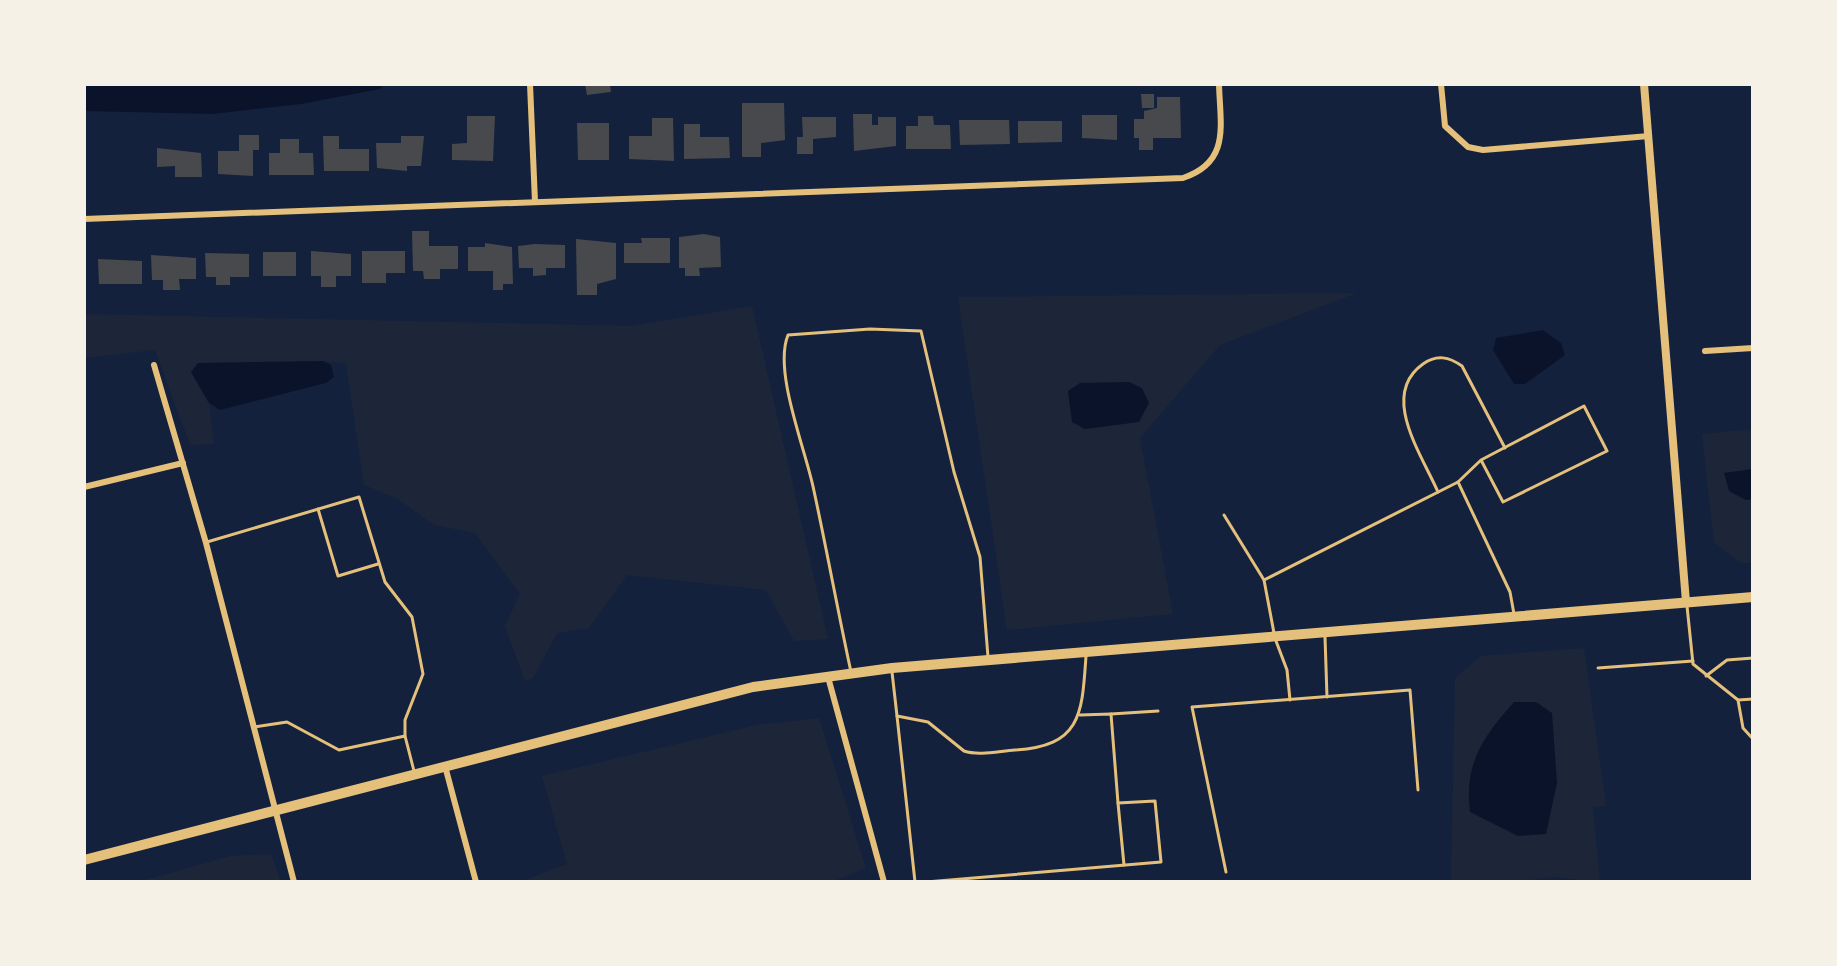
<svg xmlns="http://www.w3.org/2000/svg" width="1837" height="966" viewBox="0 0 1837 966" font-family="Merriweather,serif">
  <rect width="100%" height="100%" fill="#14213d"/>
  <g fill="#1d2539">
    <polygon points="1357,293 1220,345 1140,438 1173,614 1007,630 958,297"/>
    <polygon points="752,306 828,639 794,641 766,590 627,575 589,628 557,633 533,678 525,681 505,626 520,594 475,533 434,525 398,499 364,485 346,363 323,361 191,372 209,403 214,444 190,445 155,350 84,358 84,314 630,326"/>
    <polygon points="1753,429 1753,469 1725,473 1746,500 1753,499 1753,563 1741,563 1714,542 1702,434"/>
    <polygon points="1584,648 1606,806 1593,807 1600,882 1554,877 1514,882 1451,882 1455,678 1481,656"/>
    <polygon points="819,718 866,868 831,882 520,882 567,864 542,776 757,725"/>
    <polygon points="271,854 281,882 138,882 231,856"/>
  </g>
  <g fill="#0b132b">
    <polygon points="84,84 384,84 380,89 301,104 213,114 84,111"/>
    <polygon points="1543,330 1561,343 1565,355 1525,384 1514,384 1493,350 1496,338"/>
    <polygon points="323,361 331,365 334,377 326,383 220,410 209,403 191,372 198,363"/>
    <polygon points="1129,382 1142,388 1149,403 1139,422 1085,429 1072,422 1068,391 1080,383"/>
    <polygon points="1753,469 1753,499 1746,500 1729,491 1724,473"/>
    <path d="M1514,702h22l16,11 5,70 -11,51 -28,2 -48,-24c-6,-49 13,-75 44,-110z"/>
  </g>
  <g fill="#48494c">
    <polygon points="585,84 610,84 611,92 587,95"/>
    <polygon points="1141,94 1154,94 1154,108 1142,108"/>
    <polygon points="1157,97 1180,97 1181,138 1153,138 1153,150 1139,150 1139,138 1134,138 1134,119 1144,119 1144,111 1157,108"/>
    <polygon points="742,103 784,103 785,140 761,143 761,157 742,157"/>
    <polygon points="853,114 872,114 872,125 878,125 878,117 896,117 896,146 854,151"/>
    <polygon points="1082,115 1117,115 1117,140 1082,138"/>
    <polygon points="467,116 495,116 493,161 452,160 452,144 467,143"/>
    <polygon points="918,116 933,116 934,125 950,125 951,149 906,149 906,126 918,126"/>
    <polygon points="802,117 836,117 836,137 813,139 813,154 797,154 797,137 803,137"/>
    <polygon points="652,118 673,118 674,161 629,159 629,136 652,136"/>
    <polygon points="959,120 1009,120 1010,144 960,145"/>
    <polygon points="1018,121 1062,121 1062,142 1018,143"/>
    <polygon points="577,123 609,123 609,160 578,160"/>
    <polygon points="684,124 700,124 700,137 729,137 730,158 684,159"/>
    <polygon points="239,135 259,135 259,150 253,150 253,176 218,174 218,151 239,151"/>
    <polygon points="323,136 339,136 339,149 369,149 369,171 324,171"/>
    <polygon points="401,136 424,136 421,166 407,166 407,171 377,168 376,143 401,143"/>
    <polygon points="280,139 299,139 299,153 313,153 314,175 269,175 269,153 280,153"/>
    <polygon points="157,148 201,153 202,177 175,177 175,166 157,167"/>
    <polygon points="412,231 429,231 429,246 458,246 458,269 440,269 440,279 424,279 423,271 413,271"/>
    <polygon points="704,234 720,237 721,267 699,268 700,276 685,276 685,268 679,268 679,237"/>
    <polygon points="641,238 670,238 670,263 624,263 624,243 642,243"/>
    <polygon points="576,239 616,243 616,279 597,284 597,295 577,295"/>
    <polygon points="485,243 512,247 513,284 503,284 503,290 493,290 493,271 468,271 468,247 485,247"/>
    <polygon points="535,244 565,245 565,268 546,268 546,275 533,276 533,268 519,268 518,246"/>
    <polygon points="311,251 351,254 351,276 336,276 336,287 321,287 321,276 311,276"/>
    <polygon points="362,251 405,251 405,273 386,273 386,283 362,283"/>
    <rect x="263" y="252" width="33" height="24"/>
    <polygon points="205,253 249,254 249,277 230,277 230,285 216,285 216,277 206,277"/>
    <polygon points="151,255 196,258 196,279 179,279 180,290 163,290 163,280 152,280"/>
    <polygon points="98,259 142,261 142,284 99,284"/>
  </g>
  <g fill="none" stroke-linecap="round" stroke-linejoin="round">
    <g stroke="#e5c07b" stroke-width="3">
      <polyline points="1458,482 1481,460 1584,406 1607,451 1503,502 1481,460"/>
      <path d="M1438,492c-16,-37 -59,-97 -15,-128 14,-10 26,-7 39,2l43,82"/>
      <polyline points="318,509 338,576 378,564"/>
      <polyline points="1224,515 1264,580"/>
      <polyline points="207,542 359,497 385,582 412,617 423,674 405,720 405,736"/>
      <polyline points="1687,606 1693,664 1738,700 1753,699"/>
      <polyline points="1274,633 1264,580 1458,482 1510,592 1514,614"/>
      <polyline points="1325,637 1327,697"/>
      <polyline points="1276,641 1287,670 1290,700"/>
      <polyline points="1598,668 1693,661"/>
      <path d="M851,672c-13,-60 -24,-121 -37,-181 -8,-41 -41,-119 -26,-156l82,-6 51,2 33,141 26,85 8,100"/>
      <path d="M892,672l5,44 31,6 36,29c15,5 35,0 51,-1 67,-4 67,-37 71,-94"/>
      <polyline points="1706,676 1727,660 1753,658"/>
      <polyline points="1738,700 1743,728 1753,739"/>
      <polyline points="1111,714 1158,711"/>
      <polyline points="897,716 915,882"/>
      <polyline points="254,727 287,722 339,750 405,736 414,771"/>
      <polyline points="1118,803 1124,865"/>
      <polyline points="1226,872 1192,707 1410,690 1418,790"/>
      <polyline points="926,882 1161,862 1155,801 1118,803 1111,714 1080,715"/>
    </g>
    <g stroke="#e5c07b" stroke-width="6">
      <polyline points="530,84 535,202"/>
      <polyline points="1441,84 1445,126 1468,147 1483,150 1649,136"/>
      <path d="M84,219l1099,-41c48,-16 37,-53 36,-94"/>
      <polyline points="1705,351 1753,348"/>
      <polyline points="154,365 206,543 294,882"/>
      <polyline points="84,487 183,463"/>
      <polyline points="828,677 884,882"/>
      <polyline points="445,766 476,882"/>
    </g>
    <polyline stroke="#e5c07b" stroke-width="8" points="1644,84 1686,602"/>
    <polyline stroke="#e5c07b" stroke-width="10" points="84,860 753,687 892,668 1753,597"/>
  </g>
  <rect width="1837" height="966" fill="none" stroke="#f6f1e7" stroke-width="172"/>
</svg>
